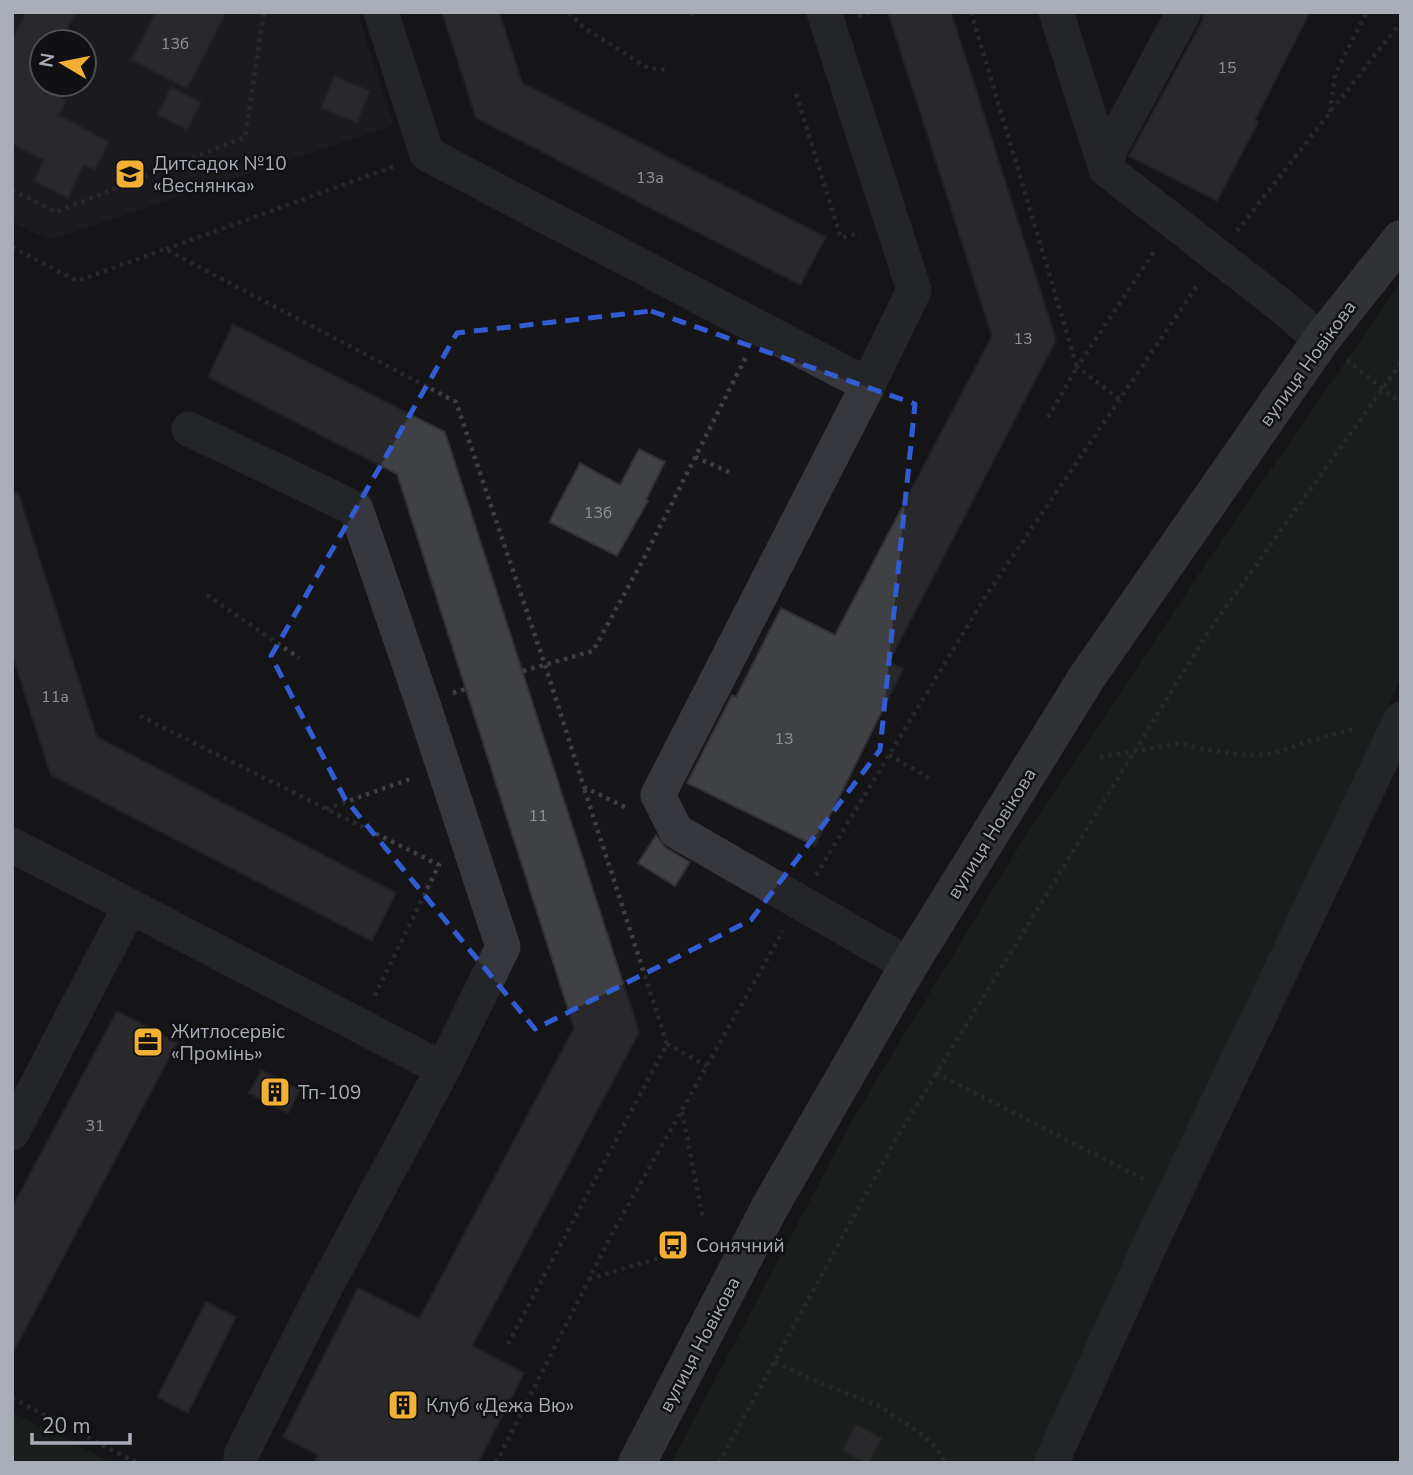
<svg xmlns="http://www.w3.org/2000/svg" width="1413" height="1475" viewBox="0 0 1413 1475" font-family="'Nunito Sans',sans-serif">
  <rect width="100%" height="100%" fill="#161618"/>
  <path fill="#222225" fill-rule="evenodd" d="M12,12h345l37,113 -345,115 -37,-18zM42,42h42v42h-42z"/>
  <g fill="#1e261f">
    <polygon points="1401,282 1401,678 1228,1046 1038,1463 671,1463 853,1119 1026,835 1208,560"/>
    <polygon points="12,1412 112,1463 12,1463"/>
  </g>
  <g fill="#404145" stroke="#303034" stroke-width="2">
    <polygon points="26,12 76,12 61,42 42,42 42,87 67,100 59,115 109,142 95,170 84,165 68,198 34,181 44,160 12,144 12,39"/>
    <polygon points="156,12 226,12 187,89 131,60"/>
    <polygon points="442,12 499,12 522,83 826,237 800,285 476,118"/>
    <polygon points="888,12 951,12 1056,340 889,662 903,669 815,846 687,783 732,695 736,697 781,608 835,635 992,336"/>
    <polygon points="1204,12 1310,12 1255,120 1258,122 1217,201 1129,156 1202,22"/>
    <polygon points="334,76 370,91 357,123 321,108"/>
    <polygon points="171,87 201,102 187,130 157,115"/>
    <polygon points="233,324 445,432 639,1032 472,1346 524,1373 478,1463 314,1463 318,1455 283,1437 358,1288 419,1319 574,1028 397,474 208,377"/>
    <polygon points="639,449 665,462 646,500 648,501 617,556 549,522 580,463 620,485"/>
    <polygon points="18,492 97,737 396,893 372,941 51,775 12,654 12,493"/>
    <polygon points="656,835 666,848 690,862 675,886 638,863"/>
    <polygon points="117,1011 177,1043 12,1354 12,1208"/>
    <polygon points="261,1070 300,1090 288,1113 249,1093"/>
    <polygon points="206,1302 236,1317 188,1413 157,1397"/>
    <polygon points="856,1424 882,1438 869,1463 865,1463 842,1450"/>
  </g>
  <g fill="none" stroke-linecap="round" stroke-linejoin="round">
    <g stroke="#3d3f44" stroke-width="4.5" stroke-dasharray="3.5 5" stroke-linecap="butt">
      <polyline points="569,12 583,27 648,68 667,70"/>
      <polyline points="691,12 694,16"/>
      <polyline points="971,12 1077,367 1047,419"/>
      <polyline points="858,16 870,12"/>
      <polyline points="796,94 841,238 860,233"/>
      <polyline points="1330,112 1335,74 1367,12"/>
      <polyline points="12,190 56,212 245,137 264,12"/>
      <polyline points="1237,231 1401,22"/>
      <polyline points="12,247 77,281 165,249 456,402 545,665 584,787 627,808"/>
      <polyline points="166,249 395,166"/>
      <polyline points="1347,360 1401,404"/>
      <polyline points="1119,399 1077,367 1156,249"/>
      <polyline points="695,457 729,472"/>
      <polyline points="207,595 299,658"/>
      <polyline points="523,671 593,651 644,558 746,357"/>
      <polyline points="453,693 466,689"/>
      <polyline points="140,716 439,865 374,997"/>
      <polyline points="889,755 929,778"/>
      <polyline points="1100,757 1181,743 1206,750 1248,755 1272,754 1309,741 1358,728"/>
      <polyline points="326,809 413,778"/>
      <polyline points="816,875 987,594 1199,283"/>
      <polyline points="667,1044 707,1066"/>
      <polyline points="936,1073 1145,1180"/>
      <polyline points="682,1112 703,1218"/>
      <polyline points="589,1279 685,1250"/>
      <polyline points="508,1344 667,1044 584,788"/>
      <polyline points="775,1362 822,1384 877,1405 916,1430 937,1448 945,1463"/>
      <polyline points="12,1398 137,1463"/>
      <polyline points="496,1463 613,1232 783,931"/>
      <polyline points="719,1463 896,1139 1208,632 1401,363"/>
    </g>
    <g stroke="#37383d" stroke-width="35">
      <polyline points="381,12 427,154 868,385"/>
      <polyline points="824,12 914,290 868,385 658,795 676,831 909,965"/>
      <polyline points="1056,12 1106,169"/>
      <polyline points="1184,12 1110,149 1106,169 1279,304 1321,340"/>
      <polyline points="189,429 356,509 423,704 503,947 443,1069"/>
      <polyline points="12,845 443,1069 323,1292 241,1455 241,1463"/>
      <polyline points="12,1133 130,906"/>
      <polyline points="1051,1463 1155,1234 1401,719"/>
    </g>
    <polyline stroke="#53555c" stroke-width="38" points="637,1463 771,1205 909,965 1087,677 1321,340 1401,239"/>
  </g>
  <path d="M0 0H1413V1475H0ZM651,311l264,93 -35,346 -129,170 -216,109 -190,-230 -74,-143 186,-323z" fill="#161618" fill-opacity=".55" fill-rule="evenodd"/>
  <path fill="none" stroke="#325cd3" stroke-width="5" stroke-dasharray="14 9" stroke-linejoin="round" d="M651,311l264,93 -35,346 -129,170 -216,109 -190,-230 -74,-143 186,-323z"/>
  <defs>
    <g id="school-square" transform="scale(1.575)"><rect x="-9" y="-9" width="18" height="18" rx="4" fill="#f2b134" stroke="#111113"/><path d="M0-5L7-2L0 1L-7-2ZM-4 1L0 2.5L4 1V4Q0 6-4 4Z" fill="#111"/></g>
    <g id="office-square" transform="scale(1.575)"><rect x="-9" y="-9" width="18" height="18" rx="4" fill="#f2b134" stroke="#111113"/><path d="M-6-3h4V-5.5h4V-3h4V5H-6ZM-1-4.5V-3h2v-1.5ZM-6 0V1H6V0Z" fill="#111"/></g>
    <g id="building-square" transform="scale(1.575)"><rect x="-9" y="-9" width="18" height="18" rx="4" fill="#f2b134" stroke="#111113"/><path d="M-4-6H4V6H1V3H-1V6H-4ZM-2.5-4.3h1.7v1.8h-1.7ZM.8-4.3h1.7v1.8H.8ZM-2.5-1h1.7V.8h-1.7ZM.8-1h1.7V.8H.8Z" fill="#111"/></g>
    <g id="bus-square" transform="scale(1.575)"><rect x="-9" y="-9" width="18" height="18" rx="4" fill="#f2b134" stroke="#111113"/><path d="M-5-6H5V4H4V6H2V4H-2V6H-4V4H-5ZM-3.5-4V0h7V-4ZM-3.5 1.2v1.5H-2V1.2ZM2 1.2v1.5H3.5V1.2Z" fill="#111"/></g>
  </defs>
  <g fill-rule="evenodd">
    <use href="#school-square" x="130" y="174"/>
    <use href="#office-square" x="148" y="1042"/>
    <use href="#building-square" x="275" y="1092"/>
    <use href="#bus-square" x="673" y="1245"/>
    <use href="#building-square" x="403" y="1405"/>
  </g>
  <g text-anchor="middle" stroke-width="5" stroke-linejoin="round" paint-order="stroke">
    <g font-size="16" fill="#8e929b">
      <text x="175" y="49">13б</text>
      <text x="1227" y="73">15</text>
      <text x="650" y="183">13а</text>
      <text x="1023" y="344">13</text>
      <text x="598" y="518">13б</text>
      <text x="55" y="702">11а</text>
      <text x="784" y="744">13</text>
      <text x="538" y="821">11</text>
      <text x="95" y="1131">31</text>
    </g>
    <g font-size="19" fill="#a8adb8" stroke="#111113" text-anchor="start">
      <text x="153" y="170">Дитсадок №10<tspan x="153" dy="22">«Веснянка»</tspan></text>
      <text x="171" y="1038">Житлосервіс<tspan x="171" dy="22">«Промінь»</tspan></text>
      <text x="298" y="1099">Тп-109</text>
      <text x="696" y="1252">Сонячний</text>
      <text x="426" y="1412">Клуб «Дежа Вю»</text>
    </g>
    <g font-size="19" fill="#a8adb8" stroke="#111113">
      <text transform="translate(1307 363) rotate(-54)" y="7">вулиця Новікова</text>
      <text transform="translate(991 833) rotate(-58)" y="7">вулиця Новікова</text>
      <text transform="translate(699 1344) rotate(-62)" y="7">вулиця Новікова</text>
    </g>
  </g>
  <rect width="1413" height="1475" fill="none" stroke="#a8adb8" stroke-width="28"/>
  <g transform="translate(63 63) rotate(280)"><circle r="33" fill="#111113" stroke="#4d4f55" stroke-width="2"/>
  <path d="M0-5L12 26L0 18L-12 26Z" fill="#f2b134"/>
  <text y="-10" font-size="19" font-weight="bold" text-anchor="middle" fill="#a8adb8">N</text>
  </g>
  <path d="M32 1433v10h98v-10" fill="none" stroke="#a8adb8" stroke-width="3.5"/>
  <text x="42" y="1433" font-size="21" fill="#a8adb8" stroke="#111113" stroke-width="5" paint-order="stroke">20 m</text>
</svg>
